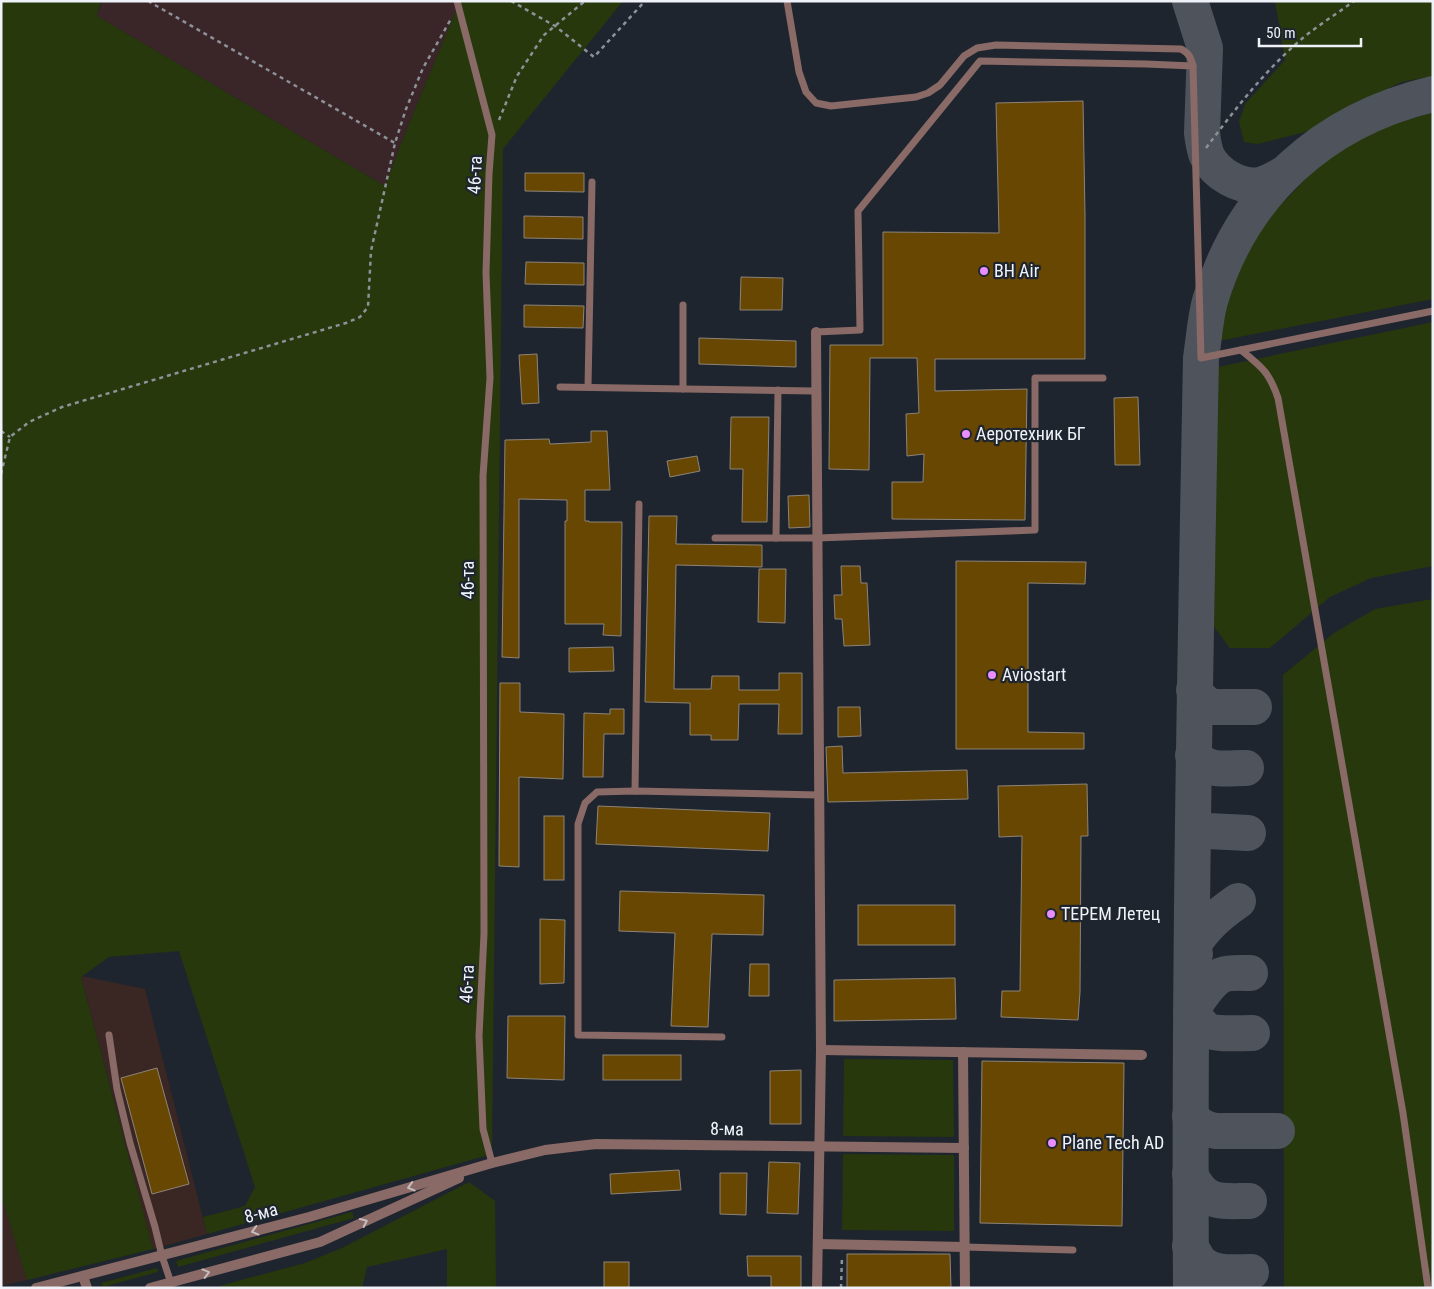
<svg xmlns="http://www.w3.org/2000/svg" width="1434" height="1289" viewBox="0 0 1434 1289" font-family="'Roboto Condensed',sans-serif">
  <rect width="100%" height="100%" fill="#1f252e"/>
  <g fill="#3a2723">
    <polygon points="81,976 145,989 207,1234 153,1249"/>
    <polygon points="1,1194 27,1280 1,1286"/>
  </g>
  <polygon fill="#3a2628" points="102,1 460,1 408,126 385,186 97,16"/>
  <g fill="#26380c">
    <polygon points="1,1 101,1 97,16 385,186 408,126 460,1 623,1 503,149 492,1154 207,1234 203,1217 245,1206 255,1187 179,951 109,957 81,977 153,1249 27,1280 1,1195 1,448 3,440 1,438"/>
    <polygon points="1275,1 1433,1 1433,76 1402,82 1352,105 1309,131 1258,144 1244,142 1239,122 1245,104 1285,60"/>
    <polygon points="1433,112 1433,299 1219,341 1222,320 1244,258 1270,216 1322,162 1372,131"/>
    <polygon points="1433,322 1433,566 1371,578 1330,597 1270,648 1230,648 1214,627 1218,367"/>
    <polygon points="1433,599 1433,1288 1284,1288 1283,675 1334,633 1375,609"/>
    <polygon points="844,1059 953,1060 954,1137 843,1136"/>
    <polygon points="843,1154 954,1155 954,1231 842,1230"/>
    <polygon points="469,1182 495,1201 496,1288 447,1288 447,1249 367,1267 362,1288 235,1288 219,1286 305,1263 342,1248"/>
    <polygon points="352,1212 354,1218 178,1267 176,1261"/>
    <polygon points="157,1268 158,1272 103,1287 101,1283"/>
  </g>
  <g fill="none" stroke-linecap="round" stroke-linejoin="round">
    <g stroke="#4f545c" stroke-width="36">
      <path d="M1190,1l15,47 -3,85c1,8 2,16 5,23 9,18 33,32 53,29 8,-2 15,-6 22,-10"/>
      <path d="M1194,690c5,7 9,14 19,17h41"/>
      <path d="M1193,755c15,18 32,13 53,13"/>
      <polyline points="1193,822 1203,830 1208,831 1248,833"/>
      <path d="M1195,954l-3,-7c12,-20 27,-33 46,-46"/>
      <path d="M1250,973c-9,0 -20,-1 -28,2 -11,5 -24,25 -31,36 5,7 9,14 16,19 10,5 33,3 45,3"/>
      <path d="M1190,1116c8,9 14,13 26,15h61"/>
      <path d="M1190,1174c15,31 29,27 59,27"/>
      <path d="M1190,1246c4,6 7,13 11,17 13,12 34,9 50,9"/>
      <path d="M1191,1288c-2,-310 4,-620 10,-930 3,-19 4,-39 9,-57 32,-108 113,-181 223,-207"/>
    </g>
  </g>
  <g fill="#684702" stroke="#8c8479">
    <polygon points="1083,101 1085,215 1085,359 935,359 935,391 1027,389 1025,520 892,519 892,482 923,482 924,454 907,456 906,414 919,413 917,358 870,358 869,470 829,469 830,345 883,345 883,232 999,233 996,103"/>
    <polygon points="525,173 584,173 584,192 525,191"/>
    <polygon points="524,216 583,217 583,239 524,238"/>
    <polygon points="526,262 584,263 584,285 525,284"/>
    <polygon points="741,277 783,278 782,310 740,310"/>
    <polygon points="524,305 584,306 583,328 524,327"/>
    <polygon points="699,338 796,341 796,367 699,364"/>
    <polygon points="537,354 539,403 522,404 519,355"/>
    <polygon points="1138,397 1140,465 1115,465 1114,398"/>
    <polygon points="731,417 769,417 767,522 742,522 743,469 730,469"/>
    <polygon points="591,431 607,431 610,490 585,490 585,521 589,521 589,522 622,522 621,636 603,635 604,624 565,624 565,521 567,521 567,500 519,499 519,658 502,657 505,440 549,439 550,444 591,442"/>
    <polygon points="697,456 700,471 670,477 667,461"/>
    <polygon points="809,495 810,527 789,528 788,496"/>
    <polygon points="649,516 677,516 676,544 762,545 762,567 676,565 674,689 711,689 712,676 739,676 739,690 779,690 779,673 802,673 802,734 778,734 779,704 739,704 738,740 711,740 711,735 690,735 690,703 645,702"/>
    <polygon points="956,561 1086,562 1085,584 1028,583 1028,732 1084,733 1084,749 956,749"/>
    <polygon points="841,566 860,566 861,583 867,583 870,645 844,646 842,619 835,619 834,595 842,595"/>
    <polygon points="759,569 786,569 785,623 758,622"/>
    <polygon points="613,647 614,671 569,672 569,648"/>
    <polygon points="500,683 520,683 520,712 564,714 563,779 519,777 519,867 499,866"/>
    <polygon points="838,707 860,707 861,736 838,737"/>
    <polygon points="610,709 624,709 624,734 604,734 603,777 583,777 584,713 610,714"/>
    <polygon points="842,746 843,773 967,770 968,799 828,802 826,747"/>
    <polygon points="1087,784 1088,836 1081,836 1080,992 1078,1020 1001,1017 1002,991 1020,991 1022,836 999,837 998,786"/>
    <polygon points="598,806 770,813 768,851 596,844"/>
    <rect x="544" y="816" width="20" height="64"/>
    <polygon points="620,891 764,895 763,935 712,934 708,1027 671,1026 675,933 619,931"/>
    <rect x="858" y="905" width="97" height="40"/>
    <polygon points="540,919 565,920 564,983 540,984"/>
    <polygon points="750,964 769,964 769,996 749,996"/>
    <polygon points="955,978 956,1019 834,1021 834,980"/>
    <polygon points="508,1016 565,1016 564,1080 507,1078"/>
    <rect x="603" y="1055" width="78" height="25"/>
    <polygon points="982,1061 1124,1063 1122,1226 980,1223"/>
    <polygon points="157,1068 189,1184 152,1194 121,1078"/>
    <polygon points="801,1070 801,1124 770,1124 770,1071"/>
    <polygon points="769,1162 800,1163 798,1214 767,1213"/>
    <polygon points="679,1170 681,1190 611,1194 610,1174"/>
    <polygon points="720,1173 747,1173 746,1215 720,1214"/>
    <polygon points="847,1254 950,1254 951,1288 847,1288"/>
    <polygon points="747,1256 801,1256 801,1288 771,1288 771,1276 748,1276"/>
    <rect x="604" y="1262" width="25" height="26"/>
  </g>
  <g fill="none" stroke-linecap="round" stroke-linejoin="round">
    <g stroke="#8d9299" stroke-width="2.5" stroke-dasharray="4 4" stroke-linecap="butt">
      <polyline points="148,1 395,143"/>
      <polyline points="511,1 555,26 594,57 645,1"/>
      <polyline points="499,120 517,76 544,35 585,1"/>
      <path d="M1206,148c30,-40 60,-79 98,-111 16,-13 34,-24 50,-36"/>
      <polyline points="1,431 10,437"/>
      <polyline points="1,474 10,437 29,422 62,407 346,323 360,317 368,307 371,251 395,143 406,109 423,68 451,19"/>
      <polyline points="841,1288 842,1256"/>
    </g>
    <g stroke="#896a66" stroke-width="7">
      <polyline points="457,1 492,135 489,174 486,273 490,378 483,476 484,934 479,1036 483,1129 492,1163"/>
      <path d="M787,1l12,71 7,20 10,11 15,3 85,-9 12,-4 12,-8 24,-29 13,-8 19,-3 185,4c8,4 10,9 12,17l8,292 232,-47"/>
      <polyline points="816,332 860,330 858,211 980,61 1146,64 1193,66"/>
      <path d="M1241,350c21,17 28,22 37,48l125,715 25,175"/>
      <polyline points="560,387 816,391"/>
      <polyline points="588,387 592,182"/>
      <polyline points="683,389 683,305"/>
      <polyline points="715,538 817,538 1035,530 1035,378 1103,378"/>
      <polyline points="776,538 778,390"/>
      <polyline points="635,791 639,504"/>
      <polyline points="109,1035 117,1089 130,1143 155,1227 162,1256 171,1283"/>
      <polyline points="722,1037 578,1035 578,824 585,803 597,792 635,791 819,795"/>
      <polyline points="965,1247 1073,1250"/>
    </g>
    <g stroke="#896a66" stroke-width="10">
      <polyline points="816,332 821,1050 817,1288"/>
      <polyline points="821,1050 1142,1055"/>
      <polyline points="963,1052 965,1288"/>
      <polyline points="818,1244 965,1247"/>
      <polyline points="83,1276 87,1288"/>
      <polyline points="36,1288 309,1217 492,1163 545,1150 596,1144 964,1148"/>
      <polyline points="150,1288 320,1242 459,1178"/>
    </g>
  </g>
  <defs><path id="oneway-chevron" d="M-2-3.5L2.5 0L-2 3.5" fill="none" stroke-width="1.6" stroke-linecap="round" stroke-linejoin="round" transform="scale(1.25)"/></defs>
  <g stroke="#c6bcbe">
    <use href="#oneway-chevron" transform="translate(411 1187) rotate(164)"/>
    <use href="#oneway-chevron" transform="translate(364 1222) rotate(-25)"/>
    <use href="#oneway-chevron" transform="translate(255 1231) rotate(165)"/>
    <use href="#oneway-chevron" transform="translate(206 1273) rotate(-15)"/>
  </g>
  <g fill="#e88eff" stroke="#1f252e" stroke-width="2">
    <circle cx="984" cy="271" r="5"/>
    <circle cx="966" cy="434" r="5"/>
    <circle cx="992" cy="675" r="5"/>
    <circle cx="1051" cy="914" r="5"/>
    <circle cx="1052" cy="1143" r="5"/>
  </g>
  <g text-anchor="middle" stroke-width="4.5" stroke-linejoin="round" paint-order="stroke">
    <g font-size="18" fill="#eff3f9" stroke="#1f252e">
      <text transform="translate(475 175) rotate(-87)" y="6">46-та</text>
      <text transform="translate(468 580) rotate(-90)" y="6">46-та</text>
      <text transform="translate(467 984) rotate(-87)" y="6">46-та</text>
      <text transform="translate(727 1129) rotate(1)" y="6">8-ма</text>
      <text transform="translate(261 1213) rotate(-15)" y="6">8-ма</text>
    </g>
    <g font-size="18" fill="#eff3f9" stroke="#1f252e" text-anchor="start">
      <text x="994" y="277">BH Air</text>
      <text x="976" y="440">Аеротехник БГ</text>
      <text x="1002" y="681">Aviostart</text>
      <text x="1061" y="920">ТЕРЕМ Летец</text>
      <text x="1062" y="1149">Plane Tech AD</text>
    </g>
  </g>
  <rect width="1434" height="1289" fill="none" stroke="#eff3f9" stroke-width="5"/>
  <path d="M1259 38v8h102v-8" fill="none" stroke="#eff3f9" stroke-width="2.5"/>
  <text x="1266" y="38" font-size="15" fill="#eff3f9" stroke="#1f252e" stroke-width="4" paint-order="stroke">50 m</text>
</svg>
